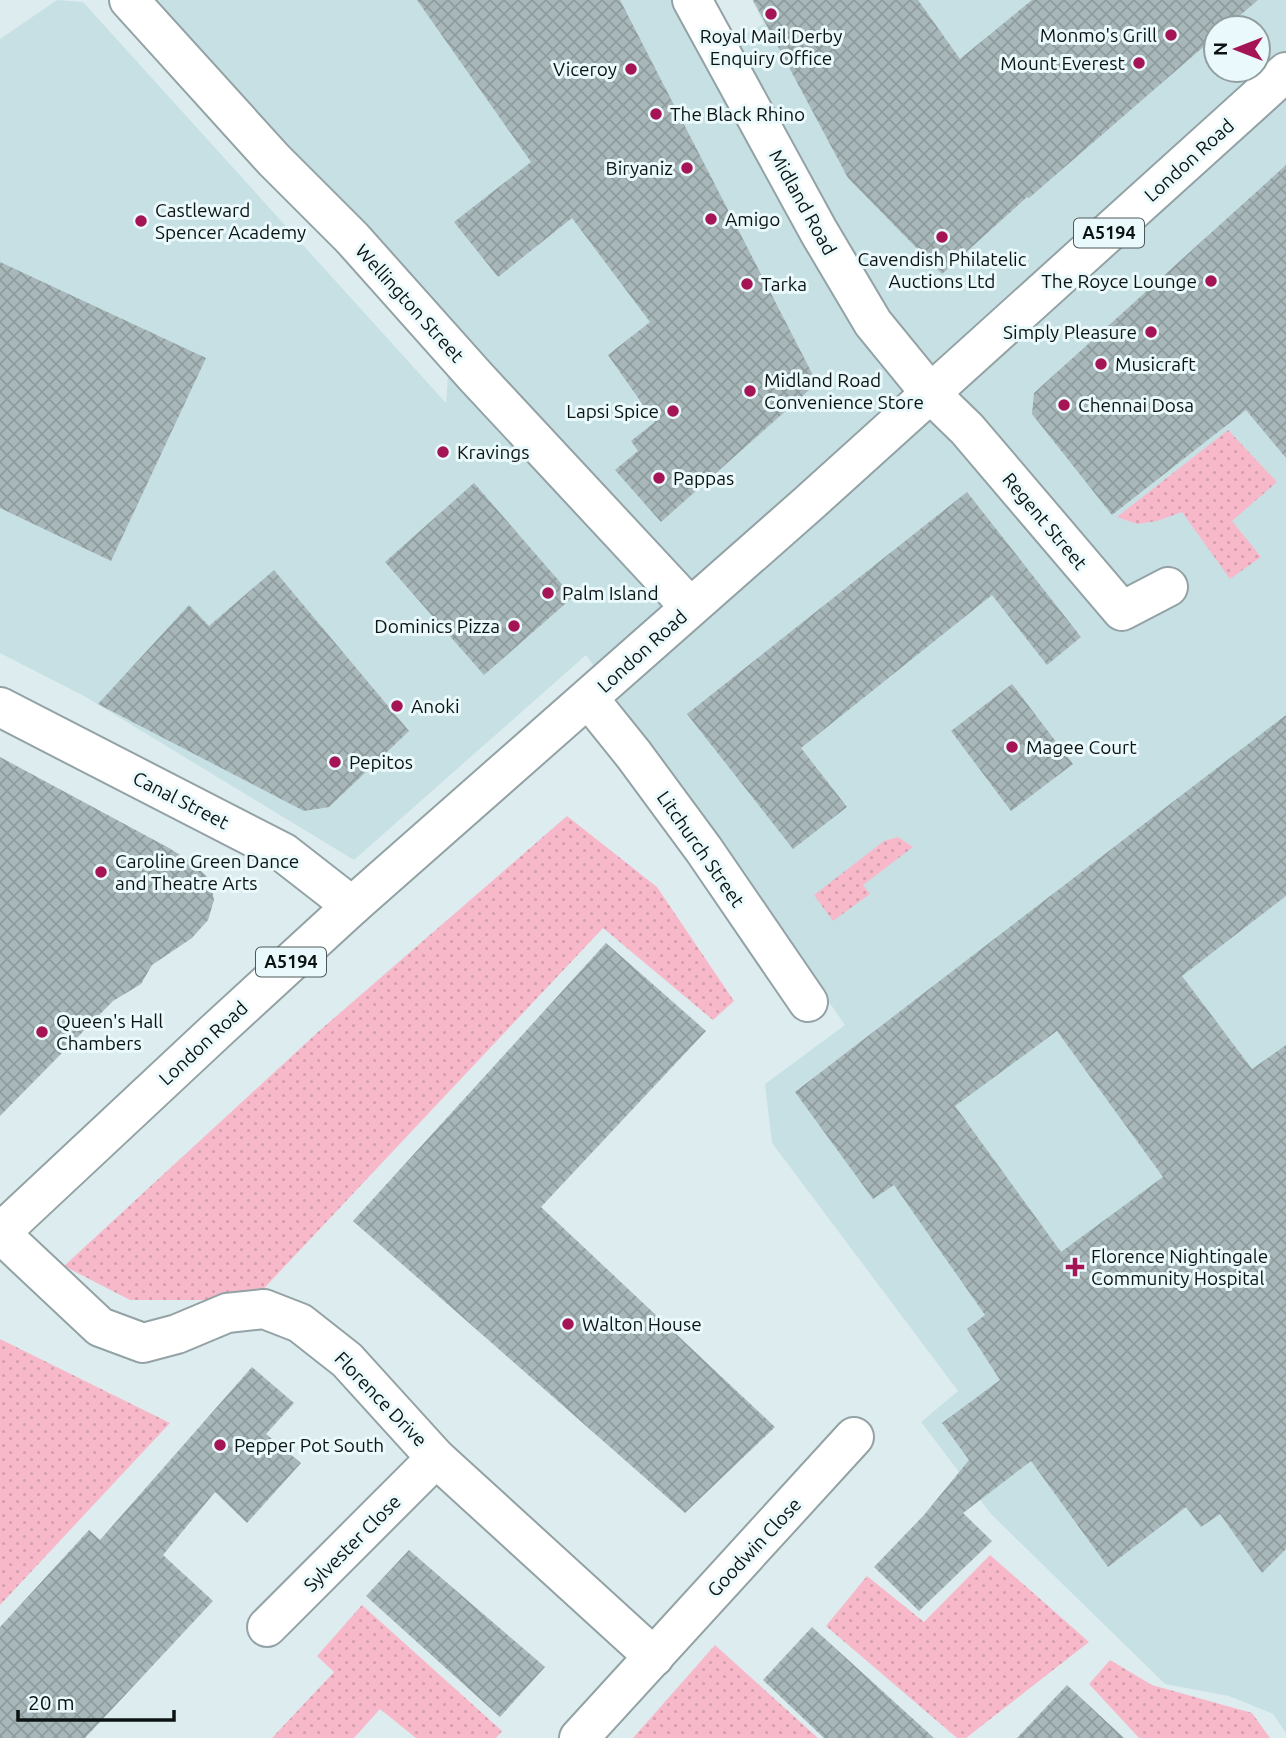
<svg xmlns="http://www.w3.org/2000/svg" width="1286" height="1738" viewBox="0 0 1286 1738" font-family="Ubuntu,sans-serif">
  <defs>
    <pattern id="green-dots" width="8" height="8" patternUnits="userSpaceOnUse" patternTransform="scale(1.75)"><rect width="8" height="8" fill="#f7b9ca"/><path d="M2 2h.1M6 6h.1" fill="none" stroke="#d39ead" stroke-width="1.8" stroke-linecap="round"/></pattern>
    <pattern id="building-cross-hatch" width="8" height="8" patternUnits="userSpaceOnUse" patternTransform="scale(1.75)"><rect width="8" height="8" fill="#a8b7b9"/><path d="M0 0l8 8M0 8l8-8" fill="none" stroke="#8f9c9e"/></pattern>
  </defs>
  <rect width="100%" height="100%" fill="#ddedef"/>
  <path fill="#c7e0e4" fill-rule="evenodd" d="M57,0l26,2 363,401 5,-67 -301,-336h536l33,49 45,-25 -12,-24h534v1733l-13,-19 -44,-18 -64,-12 -174,-170 -70,-92 37,-31 -186,-248 -7,-59 80,-59 -259,-370 -232,205 -270,-164 -84,-43v-614zM1216,28h42v42h-42z"/>
  <g fill="url(#green-dots)">
    <polygon points="1228,430 1277,482 1232,521 1261,557 1230,579 1182,512 1157,521 1137,524 1117,517"/>
    <polygon points="567,816 657,887 734,1001 713,1020 603,928 253,1300 130,1300 64,1266 318,1032"/>
    <polygon points="898,837 913,847 863,885 870,894 833,921 814,895 884,841"/>
    <polygon points="0,1339 170,1423 0,1605"/>
    <polygon points="990,1555 1089,1642 966,1738 957,1738 826,1626 867,1576 924,1622"/>
    <polygon points="362,1605 502,1731 496,1738 416,1738 380,1709 354,1738 272,1738 334,1672 317,1656"/>
    <polygon points="715,1645 818,1738 633,1738"/>
    <polygon points="1110,1660 1152,1685 1252,1713 1270,1738 1139,1738 1089,1684"/>
  </g>
  <g fill="url(#building-cross-hatch)" fill-rule="evenodd">
    <polygon points="417,0 620,0 817,383 661,522 615,470 638,451 631,441 655,422 608,355 650,322 572,218 498,277 454,222 531,162"/>
    <polygon points="753,0 918,0 960,59 1032,0 1258,0 1225,28 1216,28 1216,36 1029,198 1027,197 942,274 848,178"/>
    <polygon points="1286,165 1286,458 1246,410 1112,515 1032,414 1034,393"/>
    <polygon points="0,262 206,358 111,561 0,508"/>
    <polygon points="474,483 573,597 484,675 385,562"/>
    <polygon points="967,492 1081,637 1047,665 992,595 801,748 847,807 793,849 687,714"/>
    <polygon points="274,570 409,731 329,807 304,811 98,704 189,605 209,626"/>
    <polygon points="1012,684 1073,764 1011,811 951,731"/>
    <path d="M1286,715v181l-104,80 70,93 34,-24v504l-24,24 -42,-59 -19,13 -15,-20 -78,60 -77,-106 -68,52 29,28 -73,70 -45,-44 50,-52 45,-55 -27,-37 58,-43 -33,-51 18,-14 -91,-130 -21,14 -78,-107zM1057,1031l106,146 -102,75 -106,-146z"/>
    <polygon points="0,757 169,848 193,863 210,880 214,900 208,920 192,938 152,965 141,984 113,1001 0,1116"/>
    <polygon points="606,943 706,1031 541,1207 775,1427 685,1513 353,1221"/>
    <polygon points="252,1367 294,1403 266,1434 301,1463 247,1523 215,1492 163,1555 213,1601 85,1738 0,1738 0,1627 89,1530 100,1540"/>
    <polygon points="409,1550 545,1667 500,1717 366,1596"/>
    <polygon points="812,1627 867,1677 934,1738 824,1738 763,1680"/>
    <polygon points="1067,1685 1124,1738 1017,1738"/>
  </g>
  <g fill="none" stroke-linecap="round" stroke-linejoin="round">
    <g stroke="#93a2a5" stroke-width="42">
      <g id="minor">
        <polyline points="129,0 274,160 352,238 476,377 690,607"/>
        <polyline points="931,394 967,429 1122,611 1168,587"/>
        <polyline points="589,699 634,755 704,850 808,1002"/>
        <polyline points="0,707 284,853 352,906"/>
        <polyline points="0,1233 100,1327 143,1343 177,1334 227,1313 264,1309 300,1323 347,1360 436,1458 654,1657"/>
        <polyline points="267,1627 436,1458"/>
        <polyline points="579,1738 854,1437"/>
      </g>
    </g>
    <g stroke="#93a2a5" stroke-width="42">
      <polyline id="secondary" points="692,0 819,232 873,323 931,394"/>
    </g>
    <g stroke="#93a2a5" stroke-width="42">
      <polyline id="primary" points="0,1233 216,1031 352,906 808,504 1286,72"/>
    </g>
    <use href="#minor" stroke="#fff" stroke-width="38"/>
    <use href="#secondary" stroke="#fff" stroke-width="38"/>
    <use href="#primary" stroke="#fff" stroke-width="38"/>
  </g>
  <g fill="#a51556" stroke="#eafafc" stroke-width="2.5">
    <circle cx="771" cy="14" r="7"/>
    <circle cx="1171" cy="35" r="7"/>
    <circle cx="1139" cy="63" r="7"/>
    <circle cx="631" cy="69" r="7"/>
    <circle cx="656" cy="114" r="7"/>
    <circle cx="687" cy="168" r="7"/>
    <circle cx="711" cy="219" r="7"/>
    <circle cx="141" cy="221" r="7"/>
    <circle cx="942" cy="237" r="7"/>
    <circle cx="1211" cy="281" r="7"/>
    <circle cx="747" cy="284" r="7"/>
    <circle cx="1151" cy="332" r="7"/>
    <circle cx="1101" cy="364" r="7"/>
    <circle cx="750" cy="391" r="7"/>
    <circle cx="1064" cy="405" r="7"/>
    <circle cx="673" cy="411" r="7"/>
    <circle cx="443" cy="452" r="7"/>
    <circle cx="659" cy="478" r="7"/>
    <circle cx="548" cy="593" r="7"/>
    <circle cx="514" cy="626" r="7"/>
    <circle cx="397" cy="706" r="7"/>
    <circle cx="1012" cy="747" r="7"/>
    <circle cx="335" cy="762" r="7"/>
    <circle cx="101" cy="872" r="7"/>
    <circle cx="42" cy="1032" r="7"/>
    <path d="M1071.5 1256.5h7v7h7v7h-7v7h-7v-7h-7v-7h7z"/>
    <circle cx="568" cy="1324" r="7"/>
    <circle cx="220" cy="1445" r="7"/>
  </g>
  <g text-anchor="middle" stroke-width="6" stroke-linejoin="round" paint-order="stroke">
    <g fill="#eafafc" stroke="#4f5859" stroke-width="2">
      <rect x="1074" y="218.5" width="70" height="29" rx="5"/>
      <rect x="256" y="947.5" width="70" height="29" rx="5"/>
    </g>
    <g font-size="18" font-weight="bold" fill="#0d1313">
      <text x="1109" y="239">A5194</text>
      <text x="291" y="968">A5194</text>
    </g>
    <g font-size="19" fill="#0d1313" stroke="#eafafc" text-anchor="start">
      <text x="1157" y="42" text-anchor="end">Monmo's Grill</text>
      <text x="771" y="43" text-anchor="middle">Royal Mail Derby<tspan x="771" dy="22">Enquiry Office</tspan></text>
      <text x="1125" y="70" text-anchor="end">Mount Everest</text>
      <text x="617" y="76" text-anchor="end">Viceroy</text>
      <text x="670" y="121">The Black Rhino</text>
      <text x="673" y="175" text-anchor="end">Biryaniz</text>
      <text x="155" y="217">Castleward<tspan x="155" dy="22">Spencer Academy</tspan></text>
      <text x="725" y="226">Amigo</text>
      <text x="942" y="266" text-anchor="middle">Cavendish Philatelic<tspan x="942" dy="22">Auctions Ltd</tspan></text>
      <text x="1197" y="288" text-anchor="end">The Royce Lounge</text>
      <text x="761" y="291">Tarka</text>
      <text x="1137" y="339" text-anchor="end">Simply Pleasure</text>
      <text x="1115" y="371">Musicraft</text>
      <text x="764" y="387">Midland Road<tspan x="764" dy="22">Convenience Store</tspan></text>
      <text x="1078" y="412">Chennai Dosa</text>
      <text x="659" y="418" text-anchor="end">Lapsi Spice</text>
      <text x="457" y="459">Kravings</text>
      <text x="673" y="485">Pappas</text>
      <text x="562" y="600">Palm Island</text>
      <text x="500" y="633" text-anchor="end">Dominics Pizza</text>
      <text x="411" y="713">Anoki</text>
      <text x="1026" y="754">Magee Court</text>
      <text x="349" y="769">Pepitos</text>
      <text x="115" y="868">Caroline Green Dance<tspan x="115" dy="22">and Theatre Arts</tspan></text>
      <text x="56" y="1028">Queen's Hall<tspan x="56" dy="22">Chambers</tspan></text>
      <text x="1091" y="1263">Florence Nightingale<tspan x="1091" dy="22">Community Hospital</tspan></text>
      <text x="582" y="1331">Walton House</text>
      <text x="234" y="1452">Pepper Pot South</text>
    </g>
    <g font-size="19" fill="#0d1313" stroke="#eafafc">
      <text transform="translate(1189 160) rotate(-42)" y="7">London Road</text>
      <text transform="translate(803 202) rotate(61)" y="7">Midland Road</text>
      <text transform="translate(410 303) rotate(48)" y="7">Wellington Street</text>
      <text transform="translate(1045 521) rotate(50)" y="7">Regent Street</text>
      <text transform="translate(642 651) rotate(-42)" y="7">London Road</text>
      <text transform="translate(181 800) rotate(27)" y="7">Canal Street</text>
      <text transform="translate(701 849) rotate(55)" y="7">Litchurch Street</text>
      <text transform="translate(203 1043) rotate(-43)" y="7">London Road</text>
      <text transform="translate(381 1399) rotate(46)" y="7">Florence Drive</text>
      <text transform="translate(352 1543) rotate(-45)" y="7">Sylvester Close</text>
      <text transform="translate(754 1547) rotate(-47)" y="7">Goodwin Close</text>
    </g>
  </g>
  <g transform="translate(1237 49) rotate(270)"><circle r="33" fill="#eafafc" stroke="#929e9f" stroke-width="2"/>
  <path d="M0-5L12 26L0 18L-12 26Z" fill="#a51556"/>
  <text y="-10" font-size="19" font-weight="bold" text-anchor="middle" fill="#0d1313">N</text>
  </g>
  <path d="M18 1710v10h156v-10" fill="none" stroke="#0d1313" stroke-width="3.5"/>
  <text x="28" y="1710" font-size="21" fill="#0d1313" stroke="#eafafc" stroke-width="5" paint-order="stroke">20 m</text>
</svg>
